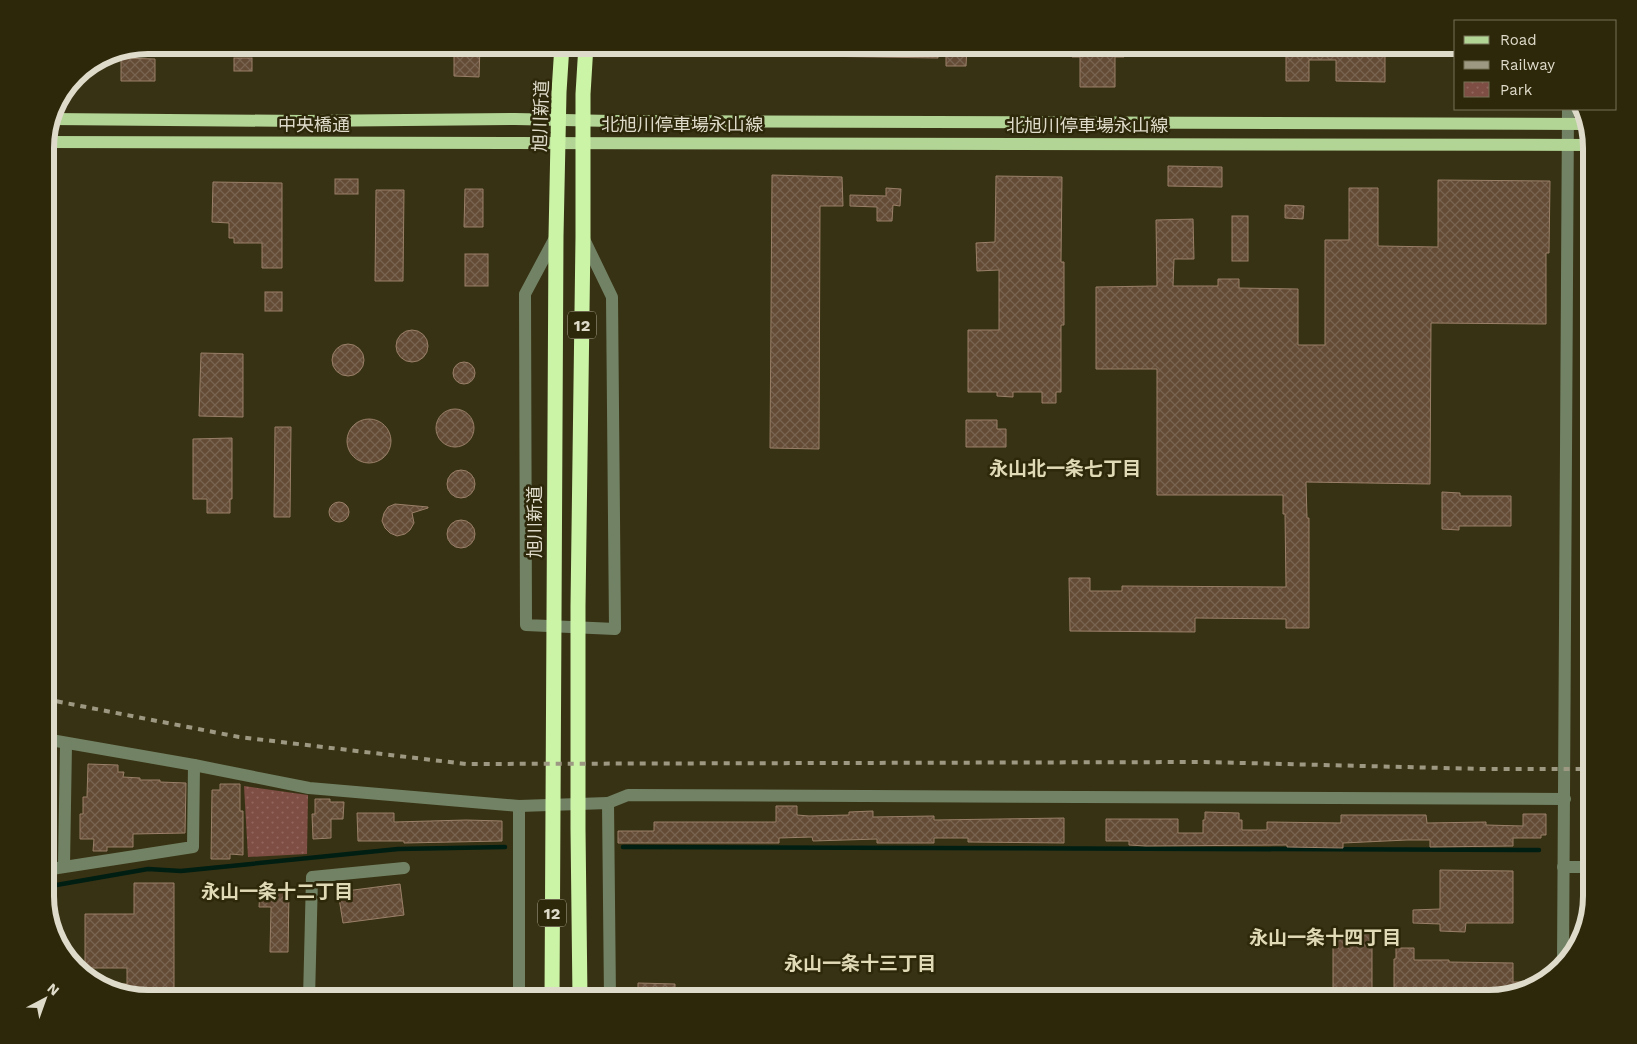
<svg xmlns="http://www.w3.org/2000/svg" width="1637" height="1044" viewBox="0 0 1637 1044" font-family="'Work Sans','Noto Sans JP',sans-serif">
  <defs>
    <pattern id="park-dots" width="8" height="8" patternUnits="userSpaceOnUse" patternTransform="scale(1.25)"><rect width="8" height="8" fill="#7e4d43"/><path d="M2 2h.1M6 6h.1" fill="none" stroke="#90665d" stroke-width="1.8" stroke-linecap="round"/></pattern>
    <pattern id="building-cross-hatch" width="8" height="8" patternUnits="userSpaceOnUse" patternTransform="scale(1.25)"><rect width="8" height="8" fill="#634b35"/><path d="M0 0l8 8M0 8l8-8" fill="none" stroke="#796451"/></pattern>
  </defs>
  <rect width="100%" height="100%" fill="#383214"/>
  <polygon fill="url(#park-dots)" points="244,786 308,795 307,854 248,857"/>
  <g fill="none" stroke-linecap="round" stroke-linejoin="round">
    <g stroke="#011e13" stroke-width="4.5">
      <polyline points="623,847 1539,850"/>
      <polyline points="45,887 148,869 181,871 398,849 505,847"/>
    </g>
  </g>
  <g fill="url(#building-cross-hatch)" stroke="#997f67">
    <polygon points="454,45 480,45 479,77 454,76"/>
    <polygon points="813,45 938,45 938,58 813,56"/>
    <polygon points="1072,45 1124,45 1124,57 1115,57 1115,87 1080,87 1080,57 1072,57"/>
    <polygon points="1286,45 1385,46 1385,82 1336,81 1336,60 1309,60 1309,81 1286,81"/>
    <polygon points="946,47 967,47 966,66 946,66"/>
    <polygon points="121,58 155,59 155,81 121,81"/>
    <rect x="234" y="58" width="18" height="13"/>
    <polygon points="1168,166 1222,167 1222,187 1168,186"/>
    <polygon points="772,175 842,177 843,206 820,206 819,449 770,448"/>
    <polygon points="996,176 1062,177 1061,262 1064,262 1064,325 1061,325 1061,392 1056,392 1056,403 1042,403 1042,392 1013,392 1013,397 997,396 997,392 968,392 968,330 999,330 999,270 977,271 976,243 995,242"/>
    <rect x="335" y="179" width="23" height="15"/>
    <polygon points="1438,180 1550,181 1549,253 1546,253 1546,324 1431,323 1430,484 1306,482 1307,518 1309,518 1309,628 1286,628 1286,619 1195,618 1195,632 1070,631 1069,578 1090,578 1090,591 1122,591 1122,586 1286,587 1285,514 1283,514 1283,495 1157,495 1157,369 1096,369 1096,287 1157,286 1156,220 1193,219 1194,259 1174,259 1173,286 1218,286 1218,279 1239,279 1239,288 1298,289 1298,345 1325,345 1325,240 1349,240 1349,188 1378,188 1378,246 1438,247"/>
    <polygon points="213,182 282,183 282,268 262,268 262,243 234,243 234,238 229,238 229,223 212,222"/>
    <polygon points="886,188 901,189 900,206 893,205 892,221 877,221 877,207 850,206 850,195 886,196"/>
    <polygon points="465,189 483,189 483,227 464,227"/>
    <polygon points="376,190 404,190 403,281 375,281"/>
    <polygon points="1285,205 1304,206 1303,219 1285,218"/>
    <rect x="1232" y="216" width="16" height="45"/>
    <rect x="465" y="254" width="23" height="32"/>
    <rect x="265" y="292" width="17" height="19"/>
    <circle cx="412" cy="346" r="16"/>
    <circle cx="348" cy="360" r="16"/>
    <polygon points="201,353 243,354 243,417 199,416"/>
    <circle cx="464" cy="373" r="11"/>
    <circle cx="455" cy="428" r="19"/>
    <circle cx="369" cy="441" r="22"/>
    <polygon points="966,420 997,420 997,429 1006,429 1006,447 966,447"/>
    <polygon points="275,427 291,427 290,517 274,517"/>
    <polygon points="232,438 232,499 230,499 230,513 207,513 207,499 193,499 193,439"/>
    <circle cx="461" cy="484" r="14"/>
    <polygon points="1442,492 1460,493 1460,496 1511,496 1511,526 1459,526 1459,530 1442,529"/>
    <circle cx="339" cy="512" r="10"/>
    <polygon points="395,504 428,507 428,508 412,513 414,523 410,530 405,534 397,536 390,533 385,528 382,521 384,513 388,507"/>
    <circle cx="461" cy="534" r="14"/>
    <polygon points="88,764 118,765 118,772 124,772 123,777 140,778 140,780 160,780 160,782 186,783 185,833 133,834 133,847 107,847 107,851 93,851 94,839 80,839 80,814 83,814 83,797 87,797"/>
    <polygon points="220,784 240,784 240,811 243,811 243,855 230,854 230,859 211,859 212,790 220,790"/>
    <polygon points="315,799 330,799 330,802 344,802 343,819 331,819 331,838 313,839 312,814 315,814"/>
    <polygon points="776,806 797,806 797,815 809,816 849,815 849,812 873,811 873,817 934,816 934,820 1064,818 1064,843 968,842 968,838 934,838 934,843 877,843 877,839 813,841 812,837 779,838 779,843 618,843 618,831 654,831 654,822 776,822"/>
    <polygon points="1205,812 1239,813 1239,820 1242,820 1242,830 1267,830 1267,822 1341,823 1341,815 1426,815 1427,823 1486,822 1486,825 1523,826 1523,814 1546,814 1546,835 1541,835 1541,838 1513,838 1513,846 1430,847 1430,840 1407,840 1343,843 1343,848 1287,847 1287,845 1146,846 1129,845 1129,841 1106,841 1106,819 1178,819 1178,833 1203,833 1203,820 1205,820"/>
    <polygon points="357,813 394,813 394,822 466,820 502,821 502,841 404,843 404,841 358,841"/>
    <polygon points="1440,870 1513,871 1513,923 1466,923 1465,932 1440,931 1440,924 1413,923 1413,910 1440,909"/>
    <polygon points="134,883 174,883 174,999 147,999 108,987 108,984 127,984 127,968 85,968 85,914 134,914"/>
    <polygon points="400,884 404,915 343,923 338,892"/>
    <polygon points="260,892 289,892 288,952 270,952 271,907 259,907"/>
    <polygon points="1372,934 1372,999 1333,999 1333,935"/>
    <polygon points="1396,948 1414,948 1414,960 1449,960 1449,962 1513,963 1513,982 1538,982 1538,986 1499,996 1468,996 1468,999 1394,999 1394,959 1396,959"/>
    <polygon points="638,983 675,984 675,999 638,999"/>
  </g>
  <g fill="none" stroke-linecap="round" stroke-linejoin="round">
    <g stroke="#728365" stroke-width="12">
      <polyline points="556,236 525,294 526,625 615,629 612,297 583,237"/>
      <polyline points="45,739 194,765 309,788 519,806 608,803 610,999"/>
      <polyline points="608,803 628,795 1565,799"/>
      <polyline points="519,806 519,999"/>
      <polyline points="64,866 66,744"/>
      <polyline points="1563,867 1592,867"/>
      <polyline points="45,870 193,847 194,765"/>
      <polyline points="1563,964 1568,109"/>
      <polyline points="309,999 312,877 404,868"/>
    </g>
    <g stroke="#b2d495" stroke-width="12">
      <polyline points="51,119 302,121 515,119 612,121 1586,124"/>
      <polyline points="45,142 1592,145"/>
    </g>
    <g stroke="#cbf4a7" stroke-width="15">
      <polyline points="552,999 556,236 559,92 562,45"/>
      <polyline points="580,999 578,829 578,606 583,237 583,94 586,45"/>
    </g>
    <polyline stroke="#9d9882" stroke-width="4" stroke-dasharray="6 6" stroke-linecap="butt" points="45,699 239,737 466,764 1204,762 1484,769 1592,769"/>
  </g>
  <g text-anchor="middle" stroke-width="5" stroke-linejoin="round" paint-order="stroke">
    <g fill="#2e280a" stroke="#a9a590" stroke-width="1">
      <rect x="568" y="311.5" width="28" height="27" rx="4"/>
      <rect x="538" y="899.5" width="28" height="27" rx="4"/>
    </g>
    <g font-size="16" font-weight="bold" fill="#dedbca">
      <text x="582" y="331">12</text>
      <text x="552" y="919">12</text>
    </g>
    <g font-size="18" fill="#dedbca" stroke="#2e280a">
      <text transform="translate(541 116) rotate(-88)" y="6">旭川新道</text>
      <text x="314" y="131">中央橋通</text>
      <text x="682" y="131">北旭川停車場永山線</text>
      <text x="1087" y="132">北旭川停車場永山線</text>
      <text transform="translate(535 522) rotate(-90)" y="6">旭川新道</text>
    </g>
    <g font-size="19" font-weight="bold" fill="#e1dab7" stroke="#2e280a">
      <text x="1065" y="475">永山北一条七丁目</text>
      <text x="277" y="898">永山一条十二丁目</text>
      <text x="1325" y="944">永山一条十四丁目</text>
      <text x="860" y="970">永山一条十三丁目</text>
    </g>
  </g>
  <path d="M0 0H1637V1044H0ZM148 54H1489A94 94 0 0 1 1583 148V896A94 94 0 0 1 1489 990H148A94 94 0 0 1 54 896V148A94 94 0 0 1 148 54Z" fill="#2e280a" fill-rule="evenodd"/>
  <path fill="none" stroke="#dedbca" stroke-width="6" d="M148 54H1489A94 94 0 0 1 1583 148V896A94 94 0 0 1 1489 990H148A94 94 0 0 1 54 896V148A94 94 0 0 1 148 54Z"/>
  <rect x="1454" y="20" width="162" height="90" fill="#2e280a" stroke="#747057"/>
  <rect x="1464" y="36" width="25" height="8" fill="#b2d495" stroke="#747057"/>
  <text x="1500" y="45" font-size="15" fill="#dedbca">Road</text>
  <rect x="1464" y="61" width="25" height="8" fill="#9d9882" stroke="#747057"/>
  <text x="1500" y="70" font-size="15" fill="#dedbca">Railway</text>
  <rect x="1464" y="82" width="25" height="15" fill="url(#park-dots)" stroke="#747057"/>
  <text x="1500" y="95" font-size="15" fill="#dedbca">Park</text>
  <g transform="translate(45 999) rotate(41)" stroke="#2e280a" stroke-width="4" paint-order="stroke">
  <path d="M0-4L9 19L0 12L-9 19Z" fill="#dedbca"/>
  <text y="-8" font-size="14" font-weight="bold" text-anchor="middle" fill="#dedbca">N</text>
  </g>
</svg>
